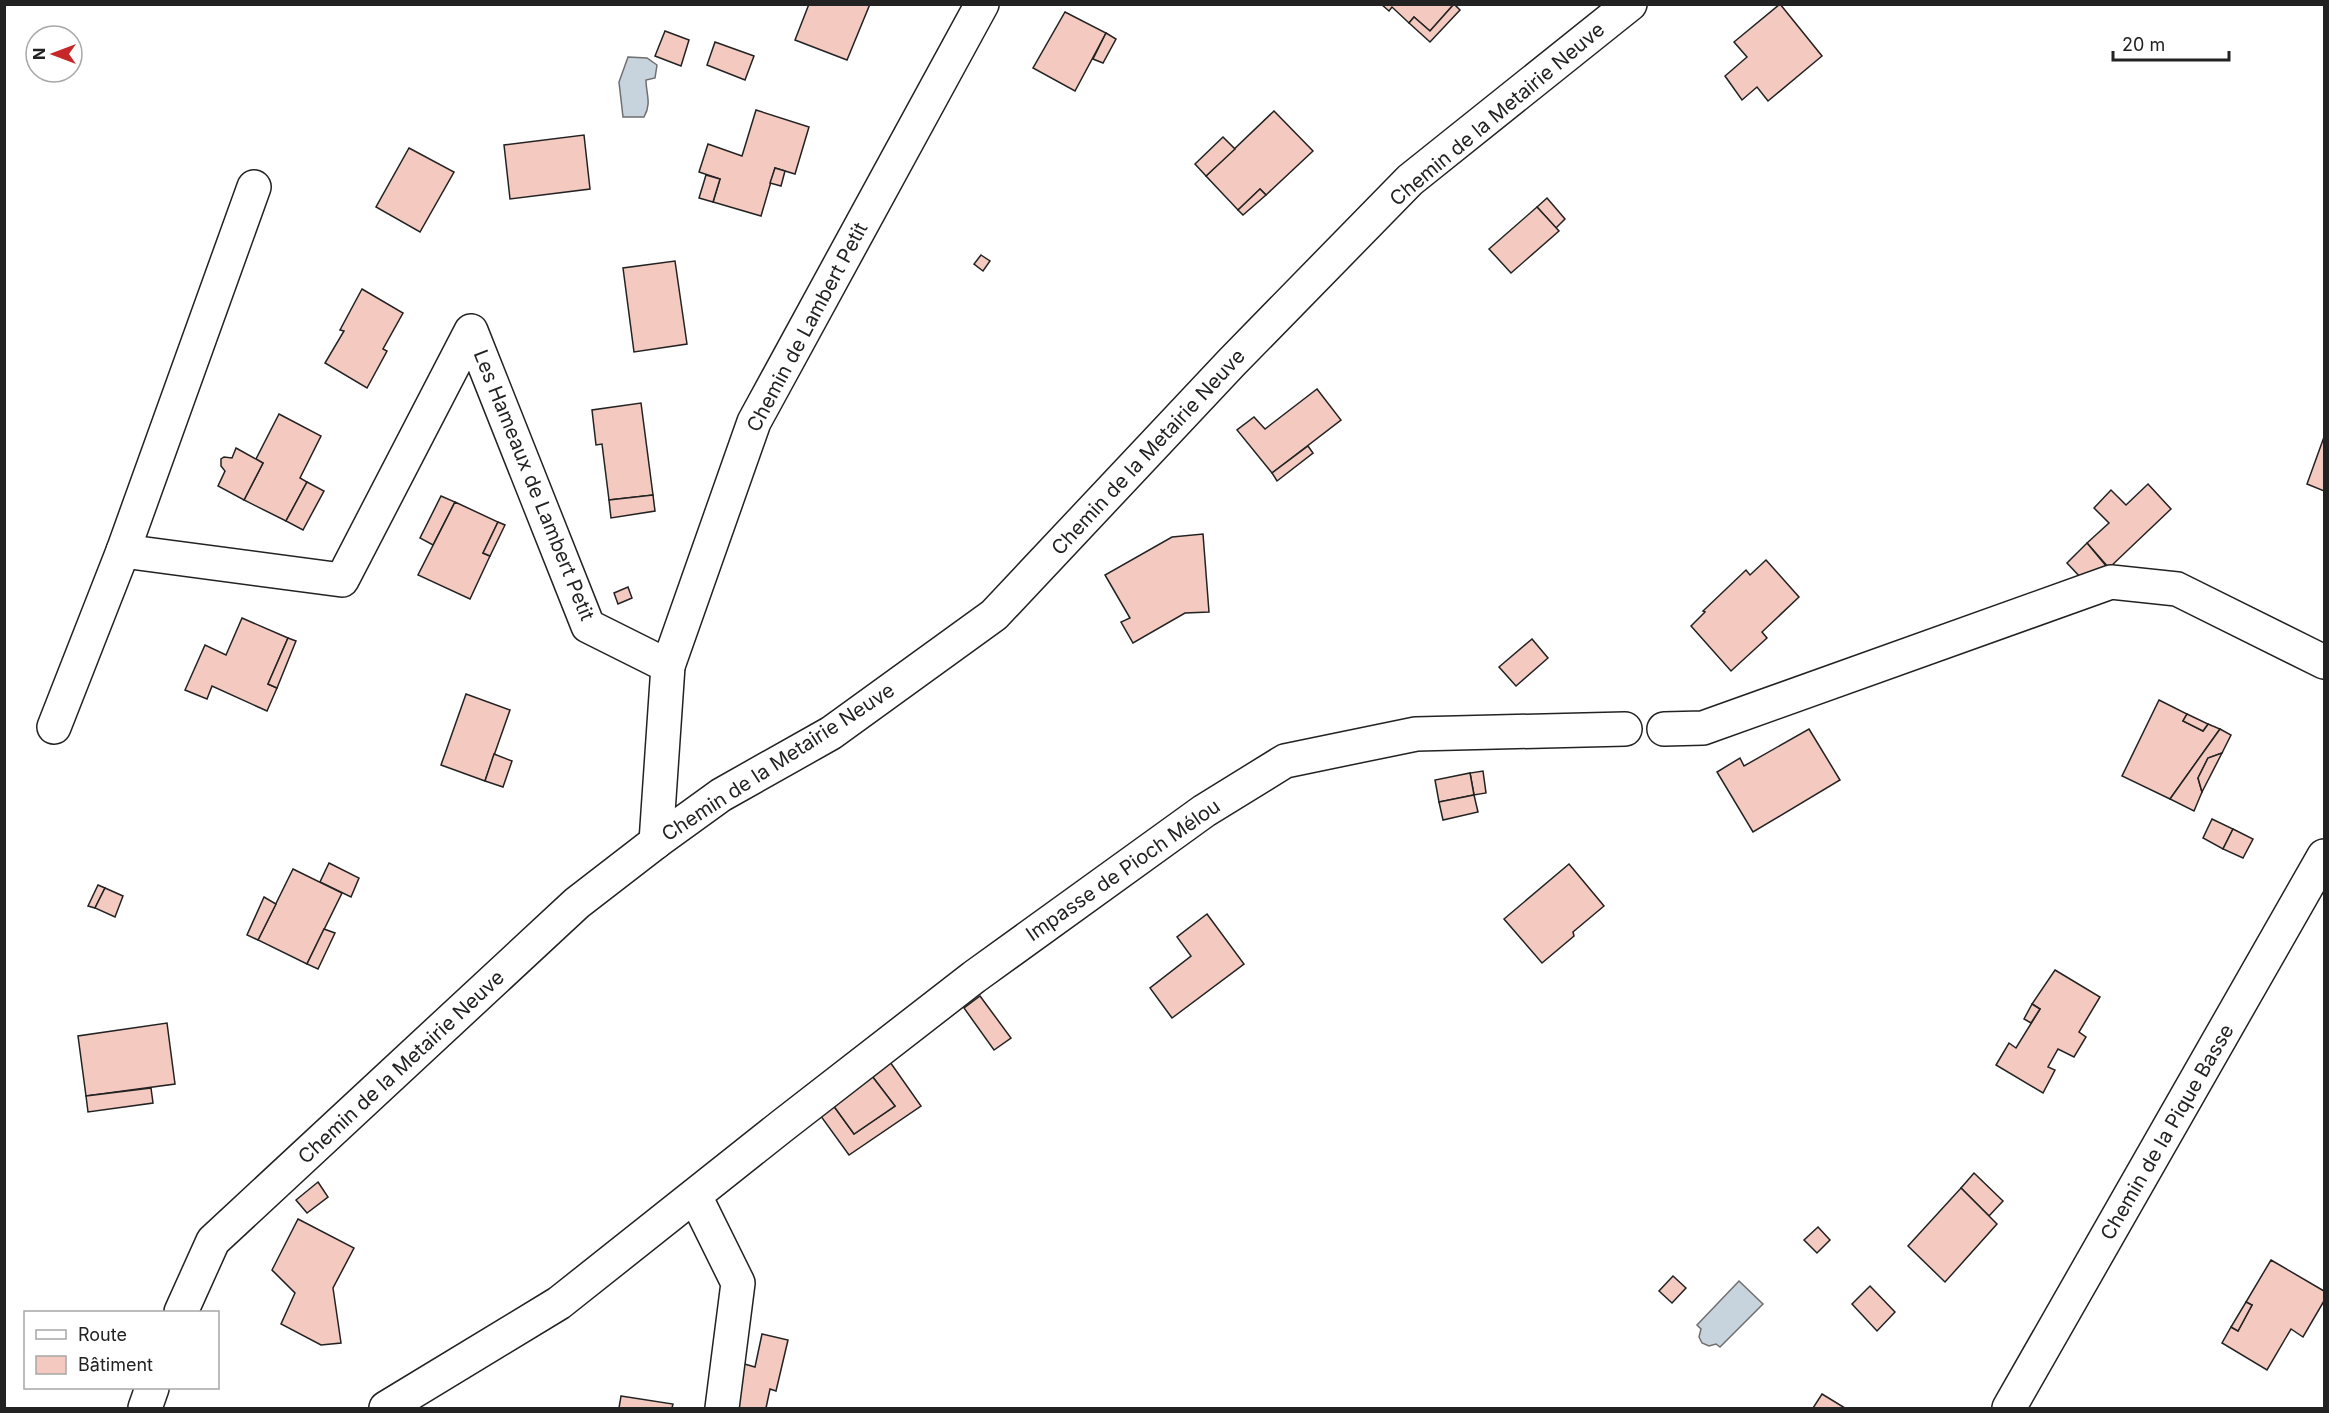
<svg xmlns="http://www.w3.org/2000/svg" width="2329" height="1413" viewBox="0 0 2329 1413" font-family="Inter,sans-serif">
  <rect width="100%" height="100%" fill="#fff"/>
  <g fill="#c7d3dd" stroke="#6f6f6f" stroke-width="1.5">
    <path d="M628,57l19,1 10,7 -2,13 -9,2c0,14 6,23 -2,37h-21l-4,-35z"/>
    <polygon points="1739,1281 1763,1304 1720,1347 1716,1344 1709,1346 1702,1343 1699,1337 1701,1329 1697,1325"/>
  </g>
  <g fill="#f3c9c0" stroke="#222" stroke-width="1.5">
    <polygon points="809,4 870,4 847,60 795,40"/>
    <polygon points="1381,4 1454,4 1430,31 1414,17 1409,23 1392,7 1389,11"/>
    <polygon points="1454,4 1460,10 1430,42 1409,23 1414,17 1430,31"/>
    <polygon points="1780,4 1822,56 1768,101 1757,87 1742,100 1725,76 1747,57 1734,42"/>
    <polygon points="1065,12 1106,33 1075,91 1033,68"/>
    <polygon points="665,31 689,40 681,66 655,56"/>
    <polygon points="1106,33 1116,39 1103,63 1093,59"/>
    <polygon points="715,42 754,56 745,80 707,65"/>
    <polygon points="756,110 809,127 795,174 775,168 761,216 713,202 720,179 699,172 708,144 742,156"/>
    <polygon points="1274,111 1313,151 1266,195 1260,189 1238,210 1206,176"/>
    <polygon points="584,135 590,189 510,199 504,145"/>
    <polygon points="1223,137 1235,149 1206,176 1195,164"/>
    <polygon points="409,148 454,172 420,232 376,207"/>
    <polygon points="775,168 785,171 781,186 770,183"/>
    <polygon points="706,175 720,179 713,202 699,198"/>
    <polygon points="1260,189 1266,195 1243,215 1238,210"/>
    <polygon points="1547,198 1565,219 1556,228 1537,207"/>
    <polygon points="1537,207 1559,231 1511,273 1489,249"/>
    <polygon points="981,255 990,261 983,271 974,264"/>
    <polygon points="675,261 687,344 634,352 623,268"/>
    <polygon points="362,289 403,313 383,349 387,351 367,388 325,363 344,331 340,330"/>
    <polygon points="1317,389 1341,420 1272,473 1237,430 1254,417 1265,429"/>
    <polygon points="641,403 653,495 609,500 602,444 596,445 592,410"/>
    <polygon points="279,414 321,436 300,478 307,482 286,521 244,500 263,463 256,459"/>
    <polygon points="2324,437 2324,491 2307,484"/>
    <polygon points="1308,446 1313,453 1277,481 1272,473"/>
    <polygon points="236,448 263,463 244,500 218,486 225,471 221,466 221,459 224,457 232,458"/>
    <polygon points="307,482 324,491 303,530 286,521"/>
    <polygon points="2148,484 2171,509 2109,568 2087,543 2109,523 2094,508 2111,490 2126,505"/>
    <polygon points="653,495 655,511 611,518 609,500"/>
    <polygon points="441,496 455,502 433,545 420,538"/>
    <polygon points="455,502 498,522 483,553 490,556 470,599 418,575"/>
    <polygon points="498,522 505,525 490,556 483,553"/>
    <polygon points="1203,534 1209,612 1185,613 1133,643 1121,622 1130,618 1105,575 1172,537"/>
    <polygon points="2087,543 2107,567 2083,580 2067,563"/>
    <polygon points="1766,560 1799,597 1762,632 1767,638 1731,671 1691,626 1705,612 1703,611 1746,570 1750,575"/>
    <polygon points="628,587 632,598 618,604 614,593"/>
    <polygon points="242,618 288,638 268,684 277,688 267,711 212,686 207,699 185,690 205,645 226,655"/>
    <polygon points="288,638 296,641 277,688 268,684"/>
    <polygon points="1532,639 1548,658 1516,686 1499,667"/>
    <polygon points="466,694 510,710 485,781 441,765"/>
    <polygon points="2159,700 2187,714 2183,721 2203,731 2208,724 2220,729 2170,799 2122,776"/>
    <polygon points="2187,714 2208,724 2203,731 2183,721"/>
    <polygon points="1809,729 1840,780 1753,832 1717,772 1740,758 1744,766"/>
    <polygon points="2220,729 2231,735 2222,753 2208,758 2198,778 2202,792 2194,811 2170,799"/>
    <polygon points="2222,753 2202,792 2198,778 2208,758"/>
    <polygon points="494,754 512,761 503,787 485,781"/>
    <polygon points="1483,771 1486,793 1474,795 1470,773"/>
    <polygon points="1470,773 1474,795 1439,802 1435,780"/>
    <polygon points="1474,795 1478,812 1443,820 1439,802"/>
    <polygon points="2212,819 2233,829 2223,849 2203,838"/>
    <polygon points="2233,829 2253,839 2243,858 2223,849"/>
    <polygon points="329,863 359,878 351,897 320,882"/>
    <polygon points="1569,864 1604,906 1573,932 1574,936 1542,963 1504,919"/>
    <polygon points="293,869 342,893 307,964 258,940"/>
    <polygon points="98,885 105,888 95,908 88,906"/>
    <polygon points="105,888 123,896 115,917 95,908"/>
    <polygon points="264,897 276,904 258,940 247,935"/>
    <polygon points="1207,914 1244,964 1172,1018 1150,988 1191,956 1177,937"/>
    <polygon points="324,929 335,933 318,969 307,964"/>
    <polygon points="2055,970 2100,997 2079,1032 2086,1037 2074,1057 2058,1049 2048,1067 2055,1070 2043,1093 1996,1065 2009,1043 2016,1048 2040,1009 2032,1004"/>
    <polygon points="980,996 1011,1038 994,1050 964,1008"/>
    <polygon points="2032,1004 2040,1009 2031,1023 2024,1019"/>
    <polygon points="167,1023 175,1084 86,1096 78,1036"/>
    <polygon points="890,1062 921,1106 849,1155 820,1115 833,1105 854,1134 895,1106 872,1076"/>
    <polygon points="872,1076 895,1106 854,1134 833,1105"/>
    <polygon points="151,1088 153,1103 88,1112 86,1096"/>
    <polygon points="1974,1173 2003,1201 1989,1216 1961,1188"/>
    <polygon points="318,1182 328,1197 307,1213 296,1200"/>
    <polygon points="1961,1188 1997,1224 1945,1282 1908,1246"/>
    <polygon points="298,1219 354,1248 333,1288 341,1343 321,1345 281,1324 295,1293 272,1270"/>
    <polygon points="1818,1227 1830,1240 1817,1253 1804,1240"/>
    <polygon points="2271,1260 2324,1291 2324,1301 2303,1337 2291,1329 2267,1370 2222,1343 2231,1327 2238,1331 2252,1305 2246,1302"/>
    <polygon points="1673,1276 1686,1288 1672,1303 1659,1291"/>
    <polygon points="1870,1286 1895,1312 1877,1331 1852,1304"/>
    <polygon points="2246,1302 2252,1305 2238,1331 2231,1327"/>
    <polygon points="762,1334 788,1340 776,1391 770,1389 766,1408 734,1408 741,1363 755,1367"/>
    <polygon points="1822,1394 1845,1408 1813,1408"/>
    <polygon points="621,1396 673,1404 672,1408 619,1408"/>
  </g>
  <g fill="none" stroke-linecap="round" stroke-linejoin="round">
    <g stroke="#222" stroke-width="36">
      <g id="minor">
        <polyline points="123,551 342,580 471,331 588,626 668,666"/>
        <polyline points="54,727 123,551 254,187"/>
        <polyline points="1664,729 1703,728 2111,582 2177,589 2324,662"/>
        <polyline points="656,842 668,666 754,422 982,4"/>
        <polyline points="695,1196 738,1283 722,1408"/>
        <polyline points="181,1312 213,1241 577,903 656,842 721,795 831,733 994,615 1232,362 1410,180 1630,4"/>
        <polyline points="145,1408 152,1388"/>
        <polyline points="386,1408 559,1303 782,1126 974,977 1204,811 1285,761 1416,734 1625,729"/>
        <polyline points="2009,1408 2324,856"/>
      </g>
    </g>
    <use href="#minor" stroke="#fff" stroke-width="33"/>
  </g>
  <g text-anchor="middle" stroke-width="4.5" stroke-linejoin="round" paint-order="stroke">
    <g font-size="20" fill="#222" stroke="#fff">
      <text transform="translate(1497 114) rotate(-40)" y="7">Chemin de la Metairie Neuve</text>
      <text transform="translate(807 327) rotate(-62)" y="7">Chemin de Lambert Petit</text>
      <text transform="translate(1148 452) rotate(-47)" y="7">Chemin de la Metairie Neuve</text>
      <text transform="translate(534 485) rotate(68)" y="7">Les Hameaux de Lambert Petit</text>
      <text transform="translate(778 762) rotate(-33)" y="7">Chemin de la Metairie Neuve</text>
      <text transform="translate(1123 870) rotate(-35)" y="7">Impasse de Pioch Mélou</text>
      <text transform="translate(401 1067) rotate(-43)" y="7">Chemin de la Metairie Neuve</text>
      <text transform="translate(2167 1132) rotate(-60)" y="7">Chemin de la Pique Basse</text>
    </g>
  </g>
  <rect width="2329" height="1413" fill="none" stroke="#222222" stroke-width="12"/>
  <rect x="24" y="1311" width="195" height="78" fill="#ffffff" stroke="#a7a7a7" stroke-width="1.5"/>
  <rect x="36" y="1330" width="30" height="9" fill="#ffffff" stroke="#a7a7a7" stroke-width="1.5"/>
  <text x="78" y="1341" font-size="18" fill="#222222">Route</text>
  <rect x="36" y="1356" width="30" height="18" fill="#f3c9c0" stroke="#a7a7a7" stroke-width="1.5"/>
  <text x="78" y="1371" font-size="18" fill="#222222">Bâtiment</text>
  <g transform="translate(54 54) rotate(270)"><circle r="28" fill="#ffffff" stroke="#a7a7a7" stroke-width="1.5"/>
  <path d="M0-4.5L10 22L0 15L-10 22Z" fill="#c62828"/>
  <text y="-9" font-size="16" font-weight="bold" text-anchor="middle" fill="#222222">N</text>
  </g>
  <path d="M2113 51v9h116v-9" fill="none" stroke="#222222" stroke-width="3"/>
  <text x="2122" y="51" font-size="18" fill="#222222" stroke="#ffffff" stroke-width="4.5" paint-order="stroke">20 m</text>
</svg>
